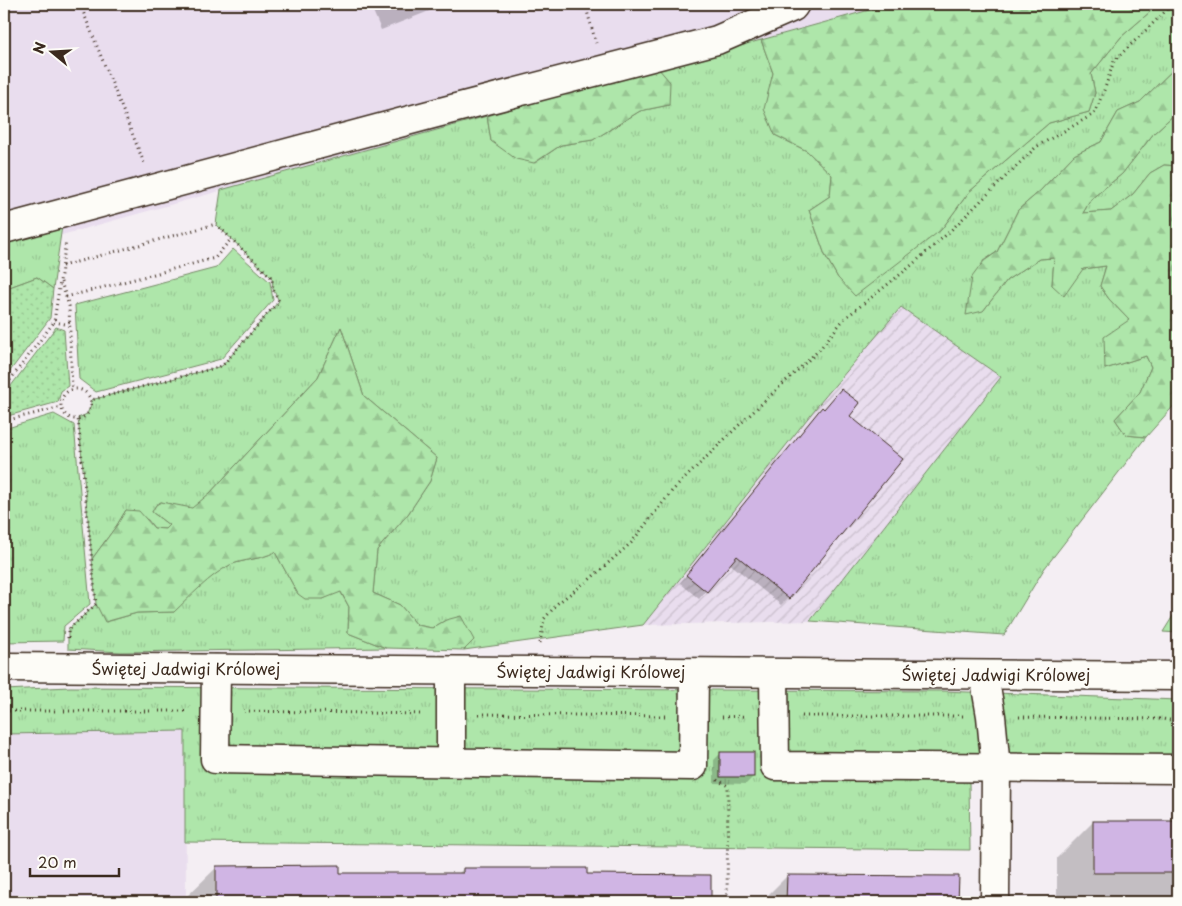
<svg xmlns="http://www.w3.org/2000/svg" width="1182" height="906" viewBox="0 0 1182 906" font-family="'Playpen Sans',sans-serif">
  <defs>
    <pattern id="industrial-furrows" width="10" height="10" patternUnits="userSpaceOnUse" patternTransform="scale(1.25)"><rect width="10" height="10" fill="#e9ddee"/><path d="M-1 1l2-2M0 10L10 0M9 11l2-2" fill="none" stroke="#c9becc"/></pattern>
    <pattern id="grass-tufts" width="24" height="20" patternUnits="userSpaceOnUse" patternTransform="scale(1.25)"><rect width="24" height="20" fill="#aee6aa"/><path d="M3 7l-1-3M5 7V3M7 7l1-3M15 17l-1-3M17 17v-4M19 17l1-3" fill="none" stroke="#97c592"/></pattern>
    <pattern id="forest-firs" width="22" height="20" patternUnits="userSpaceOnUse" patternTransform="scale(1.25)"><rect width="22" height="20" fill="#aee6aa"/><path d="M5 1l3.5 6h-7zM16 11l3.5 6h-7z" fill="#97c592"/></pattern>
    <pattern id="park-dots" width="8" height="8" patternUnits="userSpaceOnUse" patternTransform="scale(1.25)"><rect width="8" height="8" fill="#aee6aa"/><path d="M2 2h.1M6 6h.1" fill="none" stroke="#97c592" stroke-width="1.8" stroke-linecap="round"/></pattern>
  </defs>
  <rect width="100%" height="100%" fill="#f4eef3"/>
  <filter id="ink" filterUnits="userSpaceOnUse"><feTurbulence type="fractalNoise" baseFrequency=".02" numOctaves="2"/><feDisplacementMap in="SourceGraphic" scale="10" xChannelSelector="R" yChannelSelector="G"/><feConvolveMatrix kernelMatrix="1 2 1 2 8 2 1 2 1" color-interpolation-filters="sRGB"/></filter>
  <g filter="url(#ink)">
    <g fill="#e9ddee">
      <polygon points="4,4 891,4 4,251"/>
      <polygon points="185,731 186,902 4,902 4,734"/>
    </g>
    <polygon fill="url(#industrial-furrows)" points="901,307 1001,377 810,621 643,625 819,404"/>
    <g fill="url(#grass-tufts)" stroke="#748864">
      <polygon points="1159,4 1178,4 1178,65 1140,102 1118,112 1101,142 1074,155 1040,191 1018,210 997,252 983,261 983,311 1007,280 1039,259 1054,258 1052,285 1083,269 1106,266 1100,286 1109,299 1129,320 1105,369 1146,356 1151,367 1140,392 1115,419 1126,435 1146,437 1044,569 1004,635 810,621 1001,377 901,307 819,404 643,625 464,650 474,640 446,620 432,628 417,625 400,605 373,593 377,550 408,514 430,481 437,458 364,396 341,327 318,377 210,493 192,509 161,502 156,505 152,512 169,525 165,529 154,528 148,520 126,510 117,525 92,559 78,418 87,414 91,405 91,400 222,366 279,301 273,289 272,278 216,224 221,190 487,116 491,141 535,163 561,145 593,140 640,111 669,105 658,68 761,40 773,73 765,109 775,135 807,151 832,175 830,196 809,210 825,255 838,278 941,230 969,192 1049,123 1089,112 1095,93 1091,74 1121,37"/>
      <polygon points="1178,111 1178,166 1164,165 1150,173 1133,194 1111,211 1083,213 1091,199 1122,174 1154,133"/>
      <polygon points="62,226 53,289 37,277 7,288 4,292 4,241"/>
      <polygon points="233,249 270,282 273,300 221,359 96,392 79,379 75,305 216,268"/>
      <polygon points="54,414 74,425 90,604 64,626 63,641 4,642 4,429"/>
      <path d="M275,552l23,42 25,5 17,-8 9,16 -1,26 38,15 -265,4 -53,-3v-19l28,-26 10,18 31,-9 37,-1c16,-16 35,-37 56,-47 14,-6 30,-5 45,-13z"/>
      <polygon points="1178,608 1178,633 1163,632"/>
      <polygon points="70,687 942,691 1178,700 1178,779 969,782 970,850 185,842 185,731 4,734 4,690"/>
    </g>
    <g fill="url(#forest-firs)" stroke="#748864">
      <polygon points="891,4 1159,4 1121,37 1091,74 1095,93 1089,112 1049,123 969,192 941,230 855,296 838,278 825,255 809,210 830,196 832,175 807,151 775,135 764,109 773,73 761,40"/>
      <polygon points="1178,65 1178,111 1154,133 1122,174 1091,199 1083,213 1111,211 1133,194 1150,173 1164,165 1178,166 1178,401 1146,437 1126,435 1115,419 1140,392 1151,367 1146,356 1105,369 1104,337 1129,320 1109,299 1100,286 1106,266 1083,269 1064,296 1052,285 1054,258 1039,259 1007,280 983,311 966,315 972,277 984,261 997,252 1018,210 1040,191 1074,155 1101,142 1118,112 1140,102"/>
      <polygon points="658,68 670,82 669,105 640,111 593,140 561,145 534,163 516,159 491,141 487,116"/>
      <path d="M341,327l23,69 73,62 -7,23 -22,33 -31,36 -4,43 27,12 17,20 15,3 14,-8 15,-4 13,24 -10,10 -78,-2 -38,-15 1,-26 -8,-15 -18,7h-18l-7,-5 -23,-42c-15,8 -31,7 -45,13 -21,11 -39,31 -56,47l-37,1 -32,9 -9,-18 -4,-45 25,-34 9,-15 13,1 15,17 11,1 4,-4 -17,-13 4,-7 5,-3 31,6 18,-15 108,-116z"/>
    </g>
    <g fill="url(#park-dots)" stroke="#748864">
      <polygon points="37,277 53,289 50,318 4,379 4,292 7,288"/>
      <polygon points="56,327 64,330 68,386 61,391 58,402 4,417 4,395"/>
    </g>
    <g fill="#0003">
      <polygon points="370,4 447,4 381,30"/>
      <polygon points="824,410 848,416 788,598 781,605 729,563 699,599 680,583 815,416"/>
      <polygon points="721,753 753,777 746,784 714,783 714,760"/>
      <polygon points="1093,822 1178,823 1178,902 1057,902 1057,858"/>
      <polygon points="217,867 339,874 458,874 463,869 586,876 710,876 710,902 181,902"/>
      <polygon points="787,876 957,877 957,902 761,902"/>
    </g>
    <g fill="#d0b5e4" stroke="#3b2a1e">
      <polygon points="841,389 860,403 850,416 903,459 789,599 737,556 707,592 686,575 822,407 824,409"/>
      <rect x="720" y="752" width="34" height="25"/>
      <rect x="1093" y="821" width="85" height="52"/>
      <polygon points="340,865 340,873 463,873 463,868 587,868 587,874 711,875 711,902 216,902 216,866"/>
      <polygon points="787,875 959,876 958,902 786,902"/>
    </g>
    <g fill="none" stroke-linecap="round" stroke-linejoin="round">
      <g stroke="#3b2a1e" stroke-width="31">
        <g id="minor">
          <polyline points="4,229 429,115 717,40 793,7 795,4"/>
          <polyline points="4,667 1178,676"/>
          <polyline points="216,669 215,759 693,766 694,673"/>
          <polyline points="774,674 775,766 1178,769"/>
          <polyline points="984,675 991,716 996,768 995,902"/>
          <polyline points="451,762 451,671"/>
        </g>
      </g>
      <g stroke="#3b2a1e" stroke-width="3" stroke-dasharray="1 4" stroke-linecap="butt">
        <polyline points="80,4 144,163"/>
        <polyline points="585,4 596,43"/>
        <polyline points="62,266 216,224 272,278 273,289 279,301 222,366 91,400"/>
        <polyline points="61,282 69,306 72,390"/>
        <polyline points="66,297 215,258 231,239"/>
        <polyline points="54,322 65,324 70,322"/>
        <polyline points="4,388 54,322 66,241"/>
        <circle cx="76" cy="404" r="15"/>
        <polyline points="4,421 62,407"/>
        <polyline points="68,638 68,630 96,604 78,418"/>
        <polyline points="540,643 544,619 558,603 590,579 631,543 672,491 737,427 819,350 844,319 906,270 946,235 1036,147 1094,114 1105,88 1114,61 1173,4"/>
        <polyline points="4,711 188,711"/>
        <polyline points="244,711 423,714"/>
        <polyline points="479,714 666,716"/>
        <polyline points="802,716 963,716"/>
        <polyline points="722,717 746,716"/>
        <polyline points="1019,717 1162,719 1178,721"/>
        <polyline points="717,780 728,786 727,902"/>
      </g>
      <use href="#minor" stroke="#fdfcf7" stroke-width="28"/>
    </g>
  </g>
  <g text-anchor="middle" stroke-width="5" stroke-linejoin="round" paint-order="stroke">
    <g font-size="16" fill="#3b2a1e" stroke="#fdfcf7">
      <text x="186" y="675">Świętej Jadwigi Królowej</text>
      <text x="591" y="678">Świętej Jadwigi Królowej</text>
      <text x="996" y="681">Świętej Jadwigi Królowej</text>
    </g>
  </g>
  <rect width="1182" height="906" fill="none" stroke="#fdfcf7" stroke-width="20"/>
  <rect x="10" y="10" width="1162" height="886" fill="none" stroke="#3b2a1e" stroke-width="2" filter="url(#ink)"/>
  <g transform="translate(52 52) rotate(288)" stroke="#fdfcf7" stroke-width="4" paint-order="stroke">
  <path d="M0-4L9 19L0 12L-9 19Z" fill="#3b2a1e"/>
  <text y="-8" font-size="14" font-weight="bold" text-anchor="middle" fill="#3b2a1e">N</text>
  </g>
  <path d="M30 868v8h89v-8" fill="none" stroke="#3b2a1e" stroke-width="2.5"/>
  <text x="38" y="868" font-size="15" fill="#3b2a1e" stroke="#fdfcf7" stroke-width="4" paint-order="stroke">20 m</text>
</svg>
